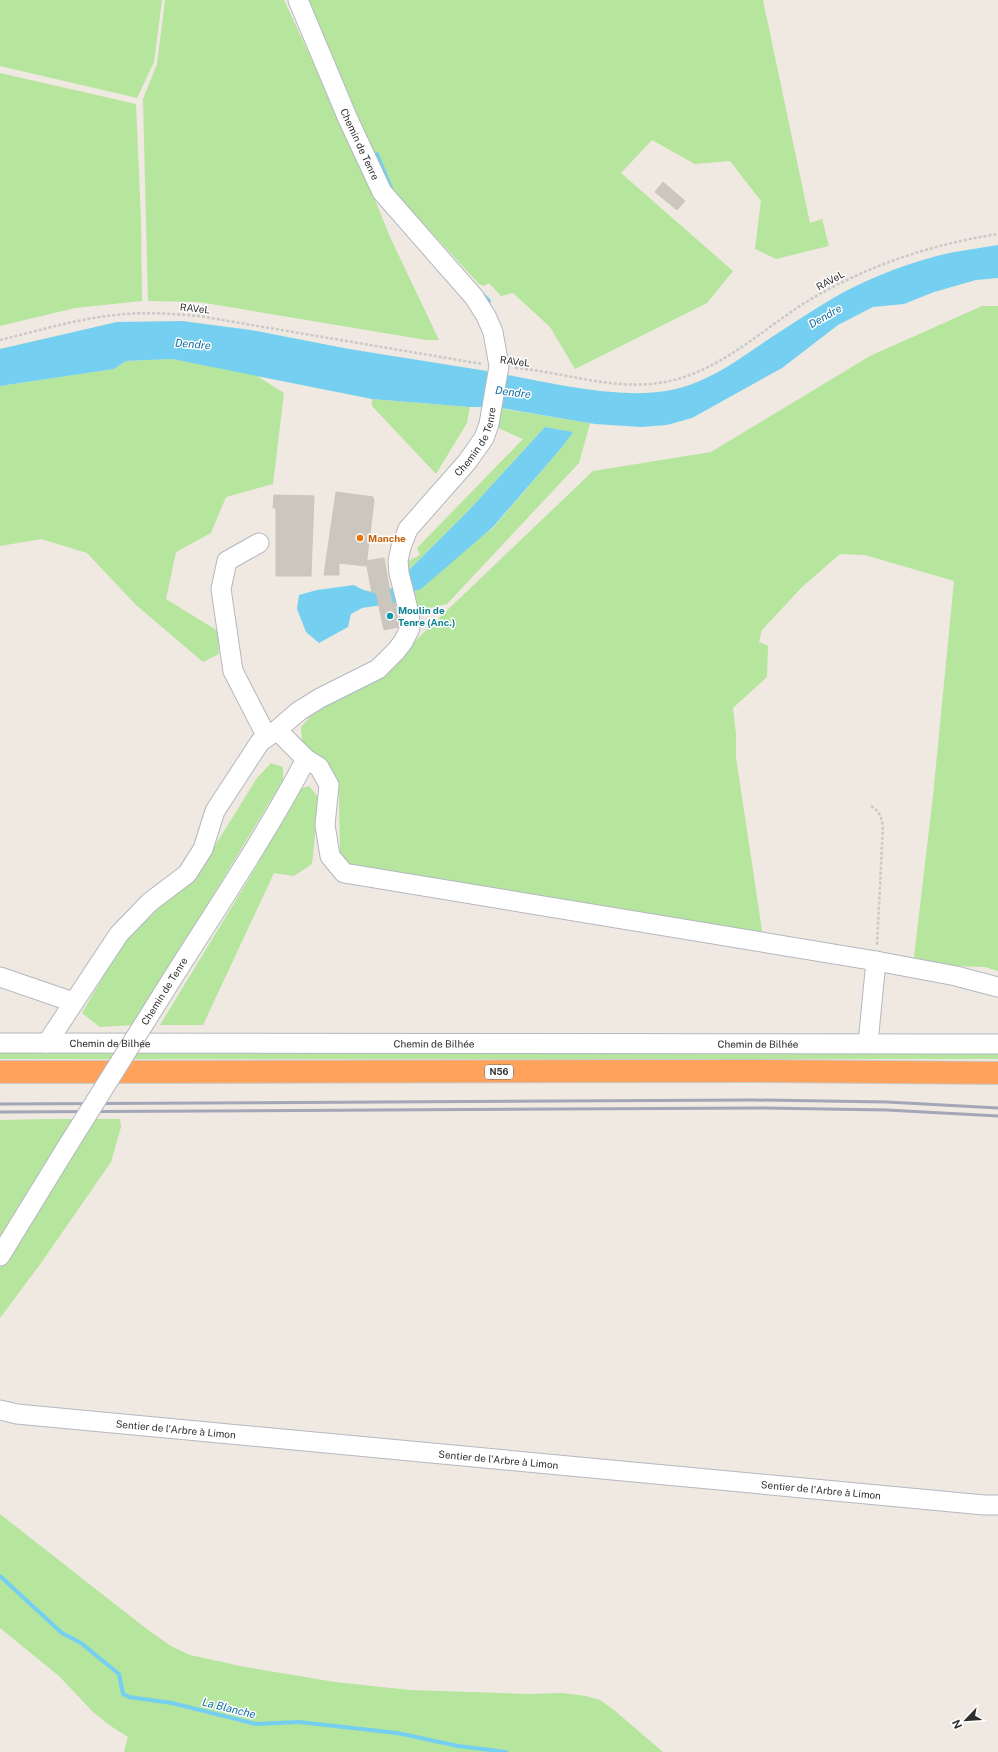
<svg xmlns="http://www.w3.org/2000/svg" width="998" height="1752" viewBox="0 0 998 1752" font-family="'Public Sans',sans-serif">
  <rect width="100%" height="100%" fill="#efe9e1"/>
  <g fill="#b6e59e">
    <polygon points="0,0 162,0 154,62 137,98 0,66"/>
    <polygon points="165,0 284,0 361,165 390,237 439,340 426,340 199,302 148,301 143,99 157,64"/>
    <polygon points="303,0 763,0 810,223 822,219 829,246 776,259 755,249 761,201 730,161 695,164 652,140 621,173 733,271 707,303 575,369 550,327 513,293 501,296 489,283 484,286 479,284 384,181"/>
    <polygon points="0,73 136,104 141,220 142,301 75,308 0,326"/>
    <polygon points="982,306 998,306 998,971 985,967 913,965 933,796 954,581 865,555 840,554 802,587 762,630 759,642 768,646 767,677 733,708 736,734 736,757 763,937 351,868 340,856 339,795 336,779 302,743 301,727 316,710 373,681 593,471 711,452 870,356"/>
    <polygon points="172,359 254,374 284,393 273,484 226,497 211,533 176,552 166,599 218,631 219,654 203,662 136,605 87,553 41,539 0,546 0,386 114,369 126,361"/>
    <polygon points="372,399 470,407 467,423 436,474 372,406"/>
    <polygon points="491,407 590,423 579,463 447,604 409,613 404,594 493,528 563,446 572,432 545,427 470,509 407,572 401,547 408,561 420,555 417,548 523,439 489,424"/>
    <polygon points="271,763 283,767 283,780 134,1025 100,1027 82,1013 122,944 170,897 200,870 257,778"/>
    <polygon points="309,786 319,798 312,864 294,876 274,873 203,1025 160,1025 259,862 296,790"/>
    <polygon points="0,1048 998,1049 998,1059 0,1059"/>
    <polygon points="50,1119 120,1119 121,1127 111,1162 41,1263 0,1318 0,1120"/>
    <polygon points="0,1514 148,1630 171,1646 190,1655 245,1667 335,1682 410,1690 529,1694 563,1693 586,1696 600,1700 614,1710 663,1752 124,1752 128,1737 109,1725 93,1712 59,1676 0,1628"/>
  </g>
  <g fill="#75cff0">
    <path d="M998,245v33l-22,2 -42,12 -30,12 -31,3 -35,18 -56,43 -90,50 -25,7 -26,2 -46,-3 -100,-17h-25l-98,-8 -200,-40 -46,2 -12,8 -114,17v-37l117,-27 65,-1 69,9 98,19 138,22v6l14,2 1,-5c55,10 119,27 174,15 34,-8 62,-29 90,-48 21,-14 42,-28 64,-41 32,-19 67,-33 103,-43 21,-6 43,-8 65,-12z"/>
    <path d="M545,427l28,5 -10,14 -70,81 -72,62 -17,5 -9,9 -33,5 -11,6 -3,13 -29,16 -13,-11 -9,-23 2,-14 18,-5 37,-5c12,8 25,9 38,3l8,-11 7,-5 63,-63z"/>
  </g>
  <g fill="none" stroke-linecap="round" stroke-linejoin="round">
    <g stroke="#75cff0" stroke-width="4">
      <polyline points="377,154 393,193"/>
      <polyline points="482,294 489,301"/>
      <polyline points="0,1576 62,1633 81,1643 119,1674 123,1694 129,1697 172,1703 256,1724 299,1722 397,1733 458,1746 506,1752"/>
    </g>
  </g>
  <g fill="#cbc7bf" stroke="#cbc5ba">
    <polygon points="663,182 685,201 677,210 655,192"/>
    <polygon points="336,492 373,497 374,501 366,566 339,563 339,575 324,575"/>
    <polygon points="274,495 314,496 311,576 276,576 276,508 273,508"/>
    <polygon points="384,558 392,603 395,603 399,626 398,627 384,630 376,592 372,593 366,561"/>
  </g>
  <g fill="none" stroke-linecap="round" stroke-linejoin="round">
    <g stroke="#b4b7c1" stroke-width="21">
      <g id="minor">
        <polyline points="259,543 227,561 221,589 233,671 267,737"/>
        <polyline points="277,730 306,759 319,767 329,785 325,825 330,856 344,873 876,961 956,976 998,987"/>
        <polyline points="0,977 73,1002"/>
        <path d="M157,1003c50,-81 105,-160 149,-244"/>
        <path id="s1" d="M0,1043l998,1"/>
        <path id="s2" d="M47,1043l72,-109 31,-32 37,-28 16,-25 12,-38 45,-69 17,-12 22,-19 21,-13 58,-29 18,-18 7,-9 7,-14 -1,-15 -10,-40 -1,-12 3,-14 7,-18 59,-67 17,-24 5,-14 10,-58 -6,-34 -7,-16 -12,-19 -92,-105 -34,-73 -50,-119"/>
        <polyline points="868,1043 876,961"/>
        <polyline points="0,1256 65,1150"/>
        <path id="s3" d="M0,1410l17,4 967,91h14"/>
      </g>
    </g>
    <g stroke="#c9c9c9" stroke-width="24">
      <polyline id="highway" points="0,1072 754,1071 998,1073"/>
    </g>
    <g stroke="#c9c9c9" stroke-width="2.5" stroke-dasharray="3 2" stroke-linecap="butt">
      <path d="M0,340c41,-10 83,-23 126,-26 24,-2 49,0 73,2l283,48"/>
      <path d="M515,368c48,4 96,22 144,15 56,-8 99,-50 144,-79 60,-37 125,-59 195,-70"/>
      <path d="M871,806c9,5 10,11 12,20l-6,119"/>
    </g>
    <use href="#minor" stroke="#fff" stroke-width="19"/>
    <use href="#highway" stroke="#ffa35c" stroke-width="22"/>
    <g stroke="#a3a6b8" stroke-width="3">
      <polyline points="0,1104 754,1100 887,1102 998,1108"/>
      <polyline points="0,1112 763,1108 887,1110 998,1116"/>
    </g>
    <g stroke="#b4b7c1" stroke-width="21" stroke-linecap="butt">
      <polyline id="minor-bridge" points="65,1150 157,1003"/>
    </g>
    <use href="#minor-bridge" stroke="#fff" stroke-width="19"/>
  </g>
  <circle fill="#e8710a" stroke="#fff" stroke-width="1.5" cx="360" cy="538" r="4"/>
  <circle fill="#0f9aa8" stroke="#fff" stroke-width="1.5" cx="390" cy="616" r="4"/>
  <g text-anchor="middle" stroke-width="3" stroke-linejoin="round" paint-order="stroke">
    <rect fill="#fff" stroke="#6d6d6d" stroke-width="1" x="485" y="1065" width="28" height="14" rx="3"/>
    <g font-size="9" font-weight="bold" fill="#2e2e2e">
      <text x="499" y="1075">N56</text>
    </g>
    <g font-size="10" fill="#2e2e2e" stroke="#fff">
      <text transform="translate(360 144) rotate(65)" y="4">Chemin de Tenre</text>
      <text transform="translate(830 280) rotate(-29)" y="4">RAVeL</text>
      <text transform="translate(195 308) rotate(6)" y="4">RAVeL</text>
      <text transform="translate(515 361) rotate(7)" y="4">RAVeL</text>
      <text dy="4" stroke="none"><textPath href="#s2" startOffset="779">Chemin de Tenre</textPath></text>
      <text transform="translate(164 991) rotate(-58)" y="4">Chemin de Tenre</text>
      <text dy="4" stroke="none"><textPath href="#s1" startOffset="110">Chemin de Bilhée</textPath></text>
      <text dy="4" stroke="none"><textPath href="#s1" startOffset="434">Chemin de Bilhée</textPath></text>
      <text dy="4" stroke="none"><textPath href="#s1" startOffset="758">Chemin de Bilhée</textPath></text>
      <text dy="4" stroke="none"><textPath href="#s3" startOffset="177">Sentier de l'Arbre à Limon</textPath></text>
      <text dy="4" stroke="none"><textPath href="#s3" startOffset="501">Sentier de l'Arbre à Limon</textPath></text>
      <text dy="4" stroke="none"><textPath href="#s3" startOffset="825">Sentier de l'Arbre à Limon</textPath></text>
    </g>
    <g font-size="10" font-weight="bold" fill="#c56008" stroke="#fff" text-anchor="start">
      <text x="368" y="542">Manche</text>
    </g>
    <g font-size="10" font-weight="bold" fill="#0d838f" stroke="#fff" text-anchor="start">
      <text x="398" y="614">Moulin de<tspan x="398" dy="12">Tenre (Anc.)</tspan></text>
    </g>
    <g font-size="11" font-style="italic" fill="#0d6fa3" stroke="#fff">
      <text transform="translate(825 316) rotate(-30)" y="4">Dendre</text>
      <text transform="translate(193 344) rotate(5)" y="4">Dendre</text>
      <text transform="translate(513 392) rotate(7)" y="4">Dendre</text>
      <text transform="translate(229 1708) rotate(14)" y="4">La Blanche</text>
    </g>
  </g>
  <g transform="translate(966 1720) rotate(245)" stroke="#ffffff" stroke-width="3" paint-order="stroke">
  <path d="M0-3L7 15L0 10L-7 15Z" fill="#2e2e2e"/>
  <text y="-6" font-size="11" font-weight="bold" text-anchor="middle" fill="#2e2e2e">N</text>
  </g>
</svg>
